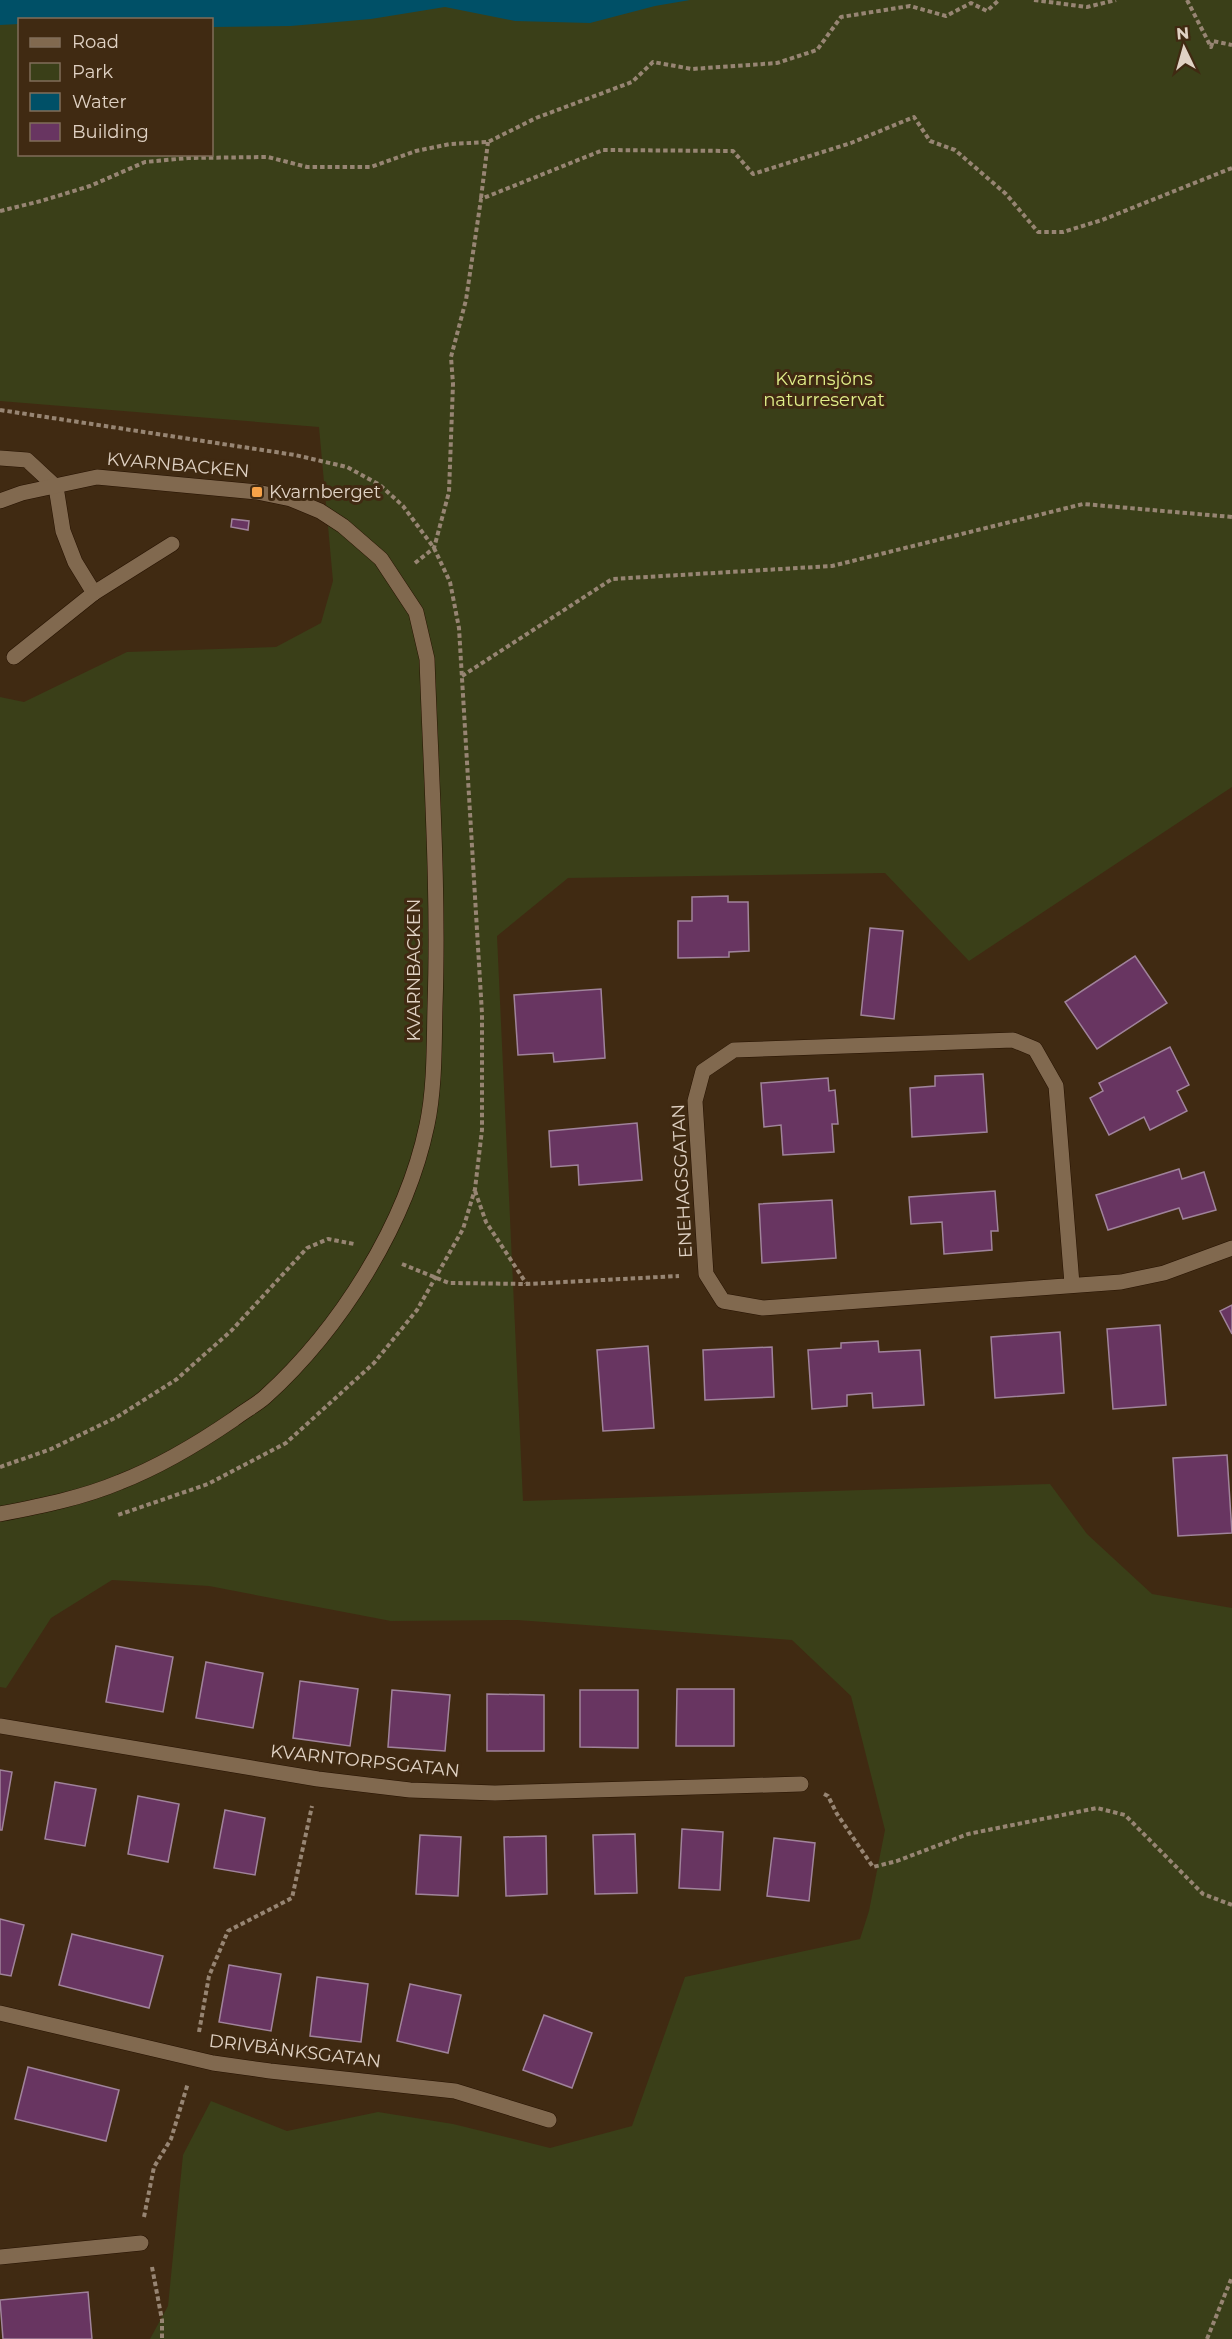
<svg xmlns="http://www.w3.org/2000/svg" width="1232" height="2339" font-family="Montserrat,sans-serif">
	<style>
		.green { fill: #3a3f18; fill-rule: evenodd }
		.water { fill: #005067 }
		.building { fill: #683561; stroke: #a0839b; stroke-width: 1.5 }
		.lines { fill: none; stroke-linecap: round; stroke-linejoin: round }
		.minor-casing { stroke: #261200; stroke-width: 16 }
		.path { stroke: #978573; stroke-width: 4; stroke-dasharray: 4.5 3; stroke-linecap: butt }
		.minor { stroke: #81694f; stroke-width: 15 }
		.poi-dot { fill: #f7a248; stroke: #402a12; stroke-width: 2 }
		.labels { text-anchor: middle; stroke-width: 6; stroke-linejoin: round; paint-order: stroke }
		.park-label { font-size: 18px; fill: #e0ee89; stroke: #402a12 }
		.street-label { font-size: 18px; fill: #e0d2c4; stroke: #402a12 }
		.poi-label { font-size: 18px; fill: #e0d2c4; stroke: #402a12; text-anchor: start }
	</style>
	<rect width="100%" height="100%" fill="#402a12"/>
	<path class="green" d="M0,0H1232V787L969,961L885,873L568,878L497,936L523,1501L1050,1484L1087,1534L1152,1594L1232,1608V2339H150L168,2306L183,2155L211,2101L287,2131L378,2112L453,2124L550,2148L632,2126L685,1977L860,1939L869,1911L885,1830L851,1696L792,1640L517,1620L391,1621L209,1586L112,1580L51,1618L6,1688L0,1687V697L24,702L127,652L276,647L321,623L333,581L319,427L0,401ZM20,20H212V154H20Z"/>
	<polygon class="water" points="0,0 690,0 655,6 590,23 515,21 445,7 371,19 291,26 212,27 212,20 20,20 19,24 0,25"/>
	<g class="building">
		<polygon points="232,519 249,521 248,530 231,527"/>
		<polygon points="728,896 728,902 748,902 749,951 729,952 729,957 678,958 678,921 692,921 692,897"/>
		<polygon points="870,928 903,931 894,1019 861,1015"/>
		<polygon points="1135,956 1167,1003 1097,1049 1065,1002"/>
		<polygon points="601,989 605,1058 554,1062 553,1053 518,1055 514,995"/>
		<polygon points="1170,1047 1189,1085 1177,1091 1187,1111 1150,1130 1144,1117 1109,1135 1090,1098 1103,1091 1099,1083"/>
		<polygon points="983,1074 987,1132 912,1137 910,1088 935,1086 935,1076"/>
		<polygon points="828,1078 829,1091 835,1090 838,1124 832,1124 834,1152 783,1155 781,1125 764,1127 761,1083"/>
		<polygon points="637,1123 642,1180 579,1185 578,1165 551,1167 549,1131"/>
		<polygon points="1179,1169 1182,1179 1204,1172 1216,1210 1183,1219 1179,1208 1108,1230 1096,1195"/>
		<polygon points="995,1191 998,1231 991,1231 992,1250 944,1254 942,1222 911,1224 909,1197"/>
		<polygon points="832,1200 836,1258 762,1263 759,1204"/>
		<polygon points="1232,1305 1232,1334 1220,1311"/>
		<polygon points="1160,1325 1166,1405 1113,1409 1107,1329"/>
		<polygon points="1060,1332 1064,1393 995,1398 991,1337"/>
		<polygon points="878,1341 879,1352 920,1350 924,1405 873,1408 872,1393 847,1395 847,1406 812,1409 808,1350 841,1348 841,1343"/>
		<polygon points="648,1346 654,1428 603,1431 597,1350"/>
		<polygon points="772,1347 774,1397 705,1400 703,1350"/>
		<polygon points="1227,1455 1232,1533 1178,1536 1173,1458"/>
		<polygon points="116,1646 173,1657 163,1712 106,1702"/>
		<polygon points="206,1662 263,1673 253,1728 196,1718"/>
		<polygon points="300,1681 358,1689 350,1746 293,1738"/>
		<polygon points="677,1689 734,1689 734,1746 676,1746"/>
		<polygon points="392,1690 450,1695 445,1751 388,1747"/>
		<polygon points="580,1690 638,1690 638,1748 580,1747"/>
		<polygon points="487,1694 544,1695 544,1751 487,1751"/>
		<polygon points="0,1770 12,1772 2,1830 0,1830"/>
		<polygon points="55,1782 96,1789 85,1846 45,1839"/>
		<polygon points="138,1796 179,1804 168,1862 128,1854"/>
		<polygon points="225,1810 265,1818 255,1875 214,1868"/>
		<polygon points="682,1829 723,1832 720,1890 679,1888"/>
		<polygon points="635,1834 637,1893 595,1894 593,1835"/>
		<polygon points="420,1835 461,1837 458,1896 416,1894"/>
		<polygon points="546,1836 547,1894 506,1896 504,1837"/>
		<polygon points="774,1838 815,1843 809,1901 767,1896"/>
		<polygon points="0,1919 24,1925 11,1976 0,1974"/>
		<polygon points="72,1934 163,1956 149,2008 59,1985"/>
		<polygon points="229,1965 281,1974 271,2031 219,2022"/>
		<polygon points="317,1977 368,1984 361,2042 310,2036"/>
		<polygon points="410,1984 461,1995 448,2053 397,2041"/>
		<polygon points="544,2015 592,2033 572,2088 523,2070"/>
		<polygon points="28,2067 119,2090 106,2141 15,2119"/>
		<polygon points="88,2292 92,2339 3,2339 0,2300"/>
	</g>
	<g class="lines">
		<g class="minor-casing">
			<g id="minor">
				<polyline points="0,458 27,460 56,487 63,531 75,562 94,593 172,544"/>
				<path d="M0,501L22,493L97,477L257,492L291,499L320,511L343,526L381,559L416,612L427,659C431,774 439,891 435,1006C434,1045 435,1087 427,1125C406,1225 340,1329 265,1397C256,1405 244,1411 234,1419C199,1443 161,1466 120,1482C82,1498 41,1506 0,1514"/>
				<polyline points="14,657 94,593"/>
				<polyline points="1072,1284 1056,1086 1035,1049 1013,1040 734,1050 703,1071 695,1101 706,1274 723,1301 763,1308 1121,1282 1164,1273 1232,1248"/>
				<polyline points="0,1726 318,1779 410,1790 495,1793 801,1784"/>
				<polyline points="0,2013 213,2063 270,2071 455,2091 549,2120"/>
				<polyline points="0,2257 141,2243"/>
			</g>
		</g>
		<g class="path">
			<polyline points="1034,0 1087,7 1116,0"/>
			<polyline points="1187,0 1211,47 1213,41 1232,45"/>
			<polyline points="481,198 488,142"/>
			<polyline points="0,211 41,201 90,186 145,162 188,158 268,157 307,167 371,167 416,151 450,144 488,142 536,118 632,82 653,62 692,69 777,63 817,50 841,17 910,6 946,16 971,3 987,11 999,0"/>
			<polyline points="0,410 295,455 347,467 380,485 403,506 434,548 450,582 459,628 482,1014 482,1130 475,1189 463,1229 417,1310 374,1363 286,1443 208,1484 118,1515"/>
			<polyline points="415,563 434,548 449,492 453,384 451,357 466,300 481,199 603,150 733,151 753,174 851,143 914,117 930,141 955,150 1006,194 1038,232 1063,232 1102,220 1232,168"/>
			<polyline points="462,676 612,579 832,566 1083,504 1232,517"/>
			<polyline points="475,1191 486,1222 526,1283"/>
			<polyline points="402,1264 449,1283 527,1284 679,1276"/>
			<polyline points="0,1467 51,1449 117,1417 177,1379 232,1330 307,1248 328,1239 354,1244"/>
			<polyline points="824,1794 828,1796 837,1814 873,1867 897,1861 968,1834 1097,1808 1125,1815 1203,1894 1232,1905"/>
			<polyline points="199,2032 209,1976 228,1931 292,1898 312,1806"/>
			<polyline points="144,2217 154,2167 171,2139 188,2083"/>
			<polyline points="152,2267 162,2320 162,2339"/>
			<polyline points="1207,2339 1232,2277"/>
		</g>
		<use href="#minor" class="minor"/>
	</g>
	<rect class="poi-dot" x="251" y="486" width="12" height="12" rx="3"/>
	<g class="labels">
		<g class="park-label">
			<text x="824" y="385">Kvarnsjöns<tspan x="824" dy="21">naturreservat</tspan></text>
		</g>
		<g class="street-label">
			<text transform="translate(178 465) rotate(5)" y="6">KVARNBACKEN</text>
			<text transform="translate(414 970) rotate(-90)" y="6">KVARNBACKEN</text>
			<text transform="translate(682 1181) rotate(-93)" y="6">ENEHAGSGATAN</text>
			<text transform="translate(365 1761) rotate(6)" y="6">KVARNTORPSGATAN</text>
			<text transform="translate(295 2051) rotate(7)" y="6">DRIVBÄNKSGATAN</text>
		</g>
		<g class="poi-label">
			<text x="269" y="498">Kvarnberget</text>
		</g>
	</g>
	<rect x="18" y="18" width="195" height="138" fill="#402a12" stroke="#806d59" stroke-width="1.5"/>
	<rect x="30" y="38" width="30" height="9" fill="#81694f" stroke="#806d59" stroke-width="1.5"/>
	<text x="72" y="48" font-size="18" fill="#e0d2c4">Road</text>
	<rect x="30" y="63" width="30" height="18" fill="#3a3f18" stroke="#806d59" stroke-width="1.5"/>
	<text x="72" y="78" font-size="18" fill="#e0d2c4">Park</text>
	<rect x="30" y="93" width="30" height="18" fill="#005067" stroke="#806d59" stroke-width="1.5"/>
	<text x="72" y="108" font-size="18" fill="#e0d2c4">Water</text>
	<rect x="30" y="123" width="30" height="18" fill="#683561" stroke="#806d59" stroke-width="1.5"/>
	<text x="72" y="138" font-size="18" fill="#e0d2c4">Building</text>
	<g transform="translate(1184 48) rotate(355)" stroke="#402a12" stroke-width="4.5" paint-order="stroke">
	<path d="M0-4.5L10 22L0 15L-10 22Z" fill="#e0d2c4"/>
	<text y="-9" font-size="16" font-weight="bold" text-anchor="middle" fill="#e0d2c4">N</text>
	</g>
</svg>
